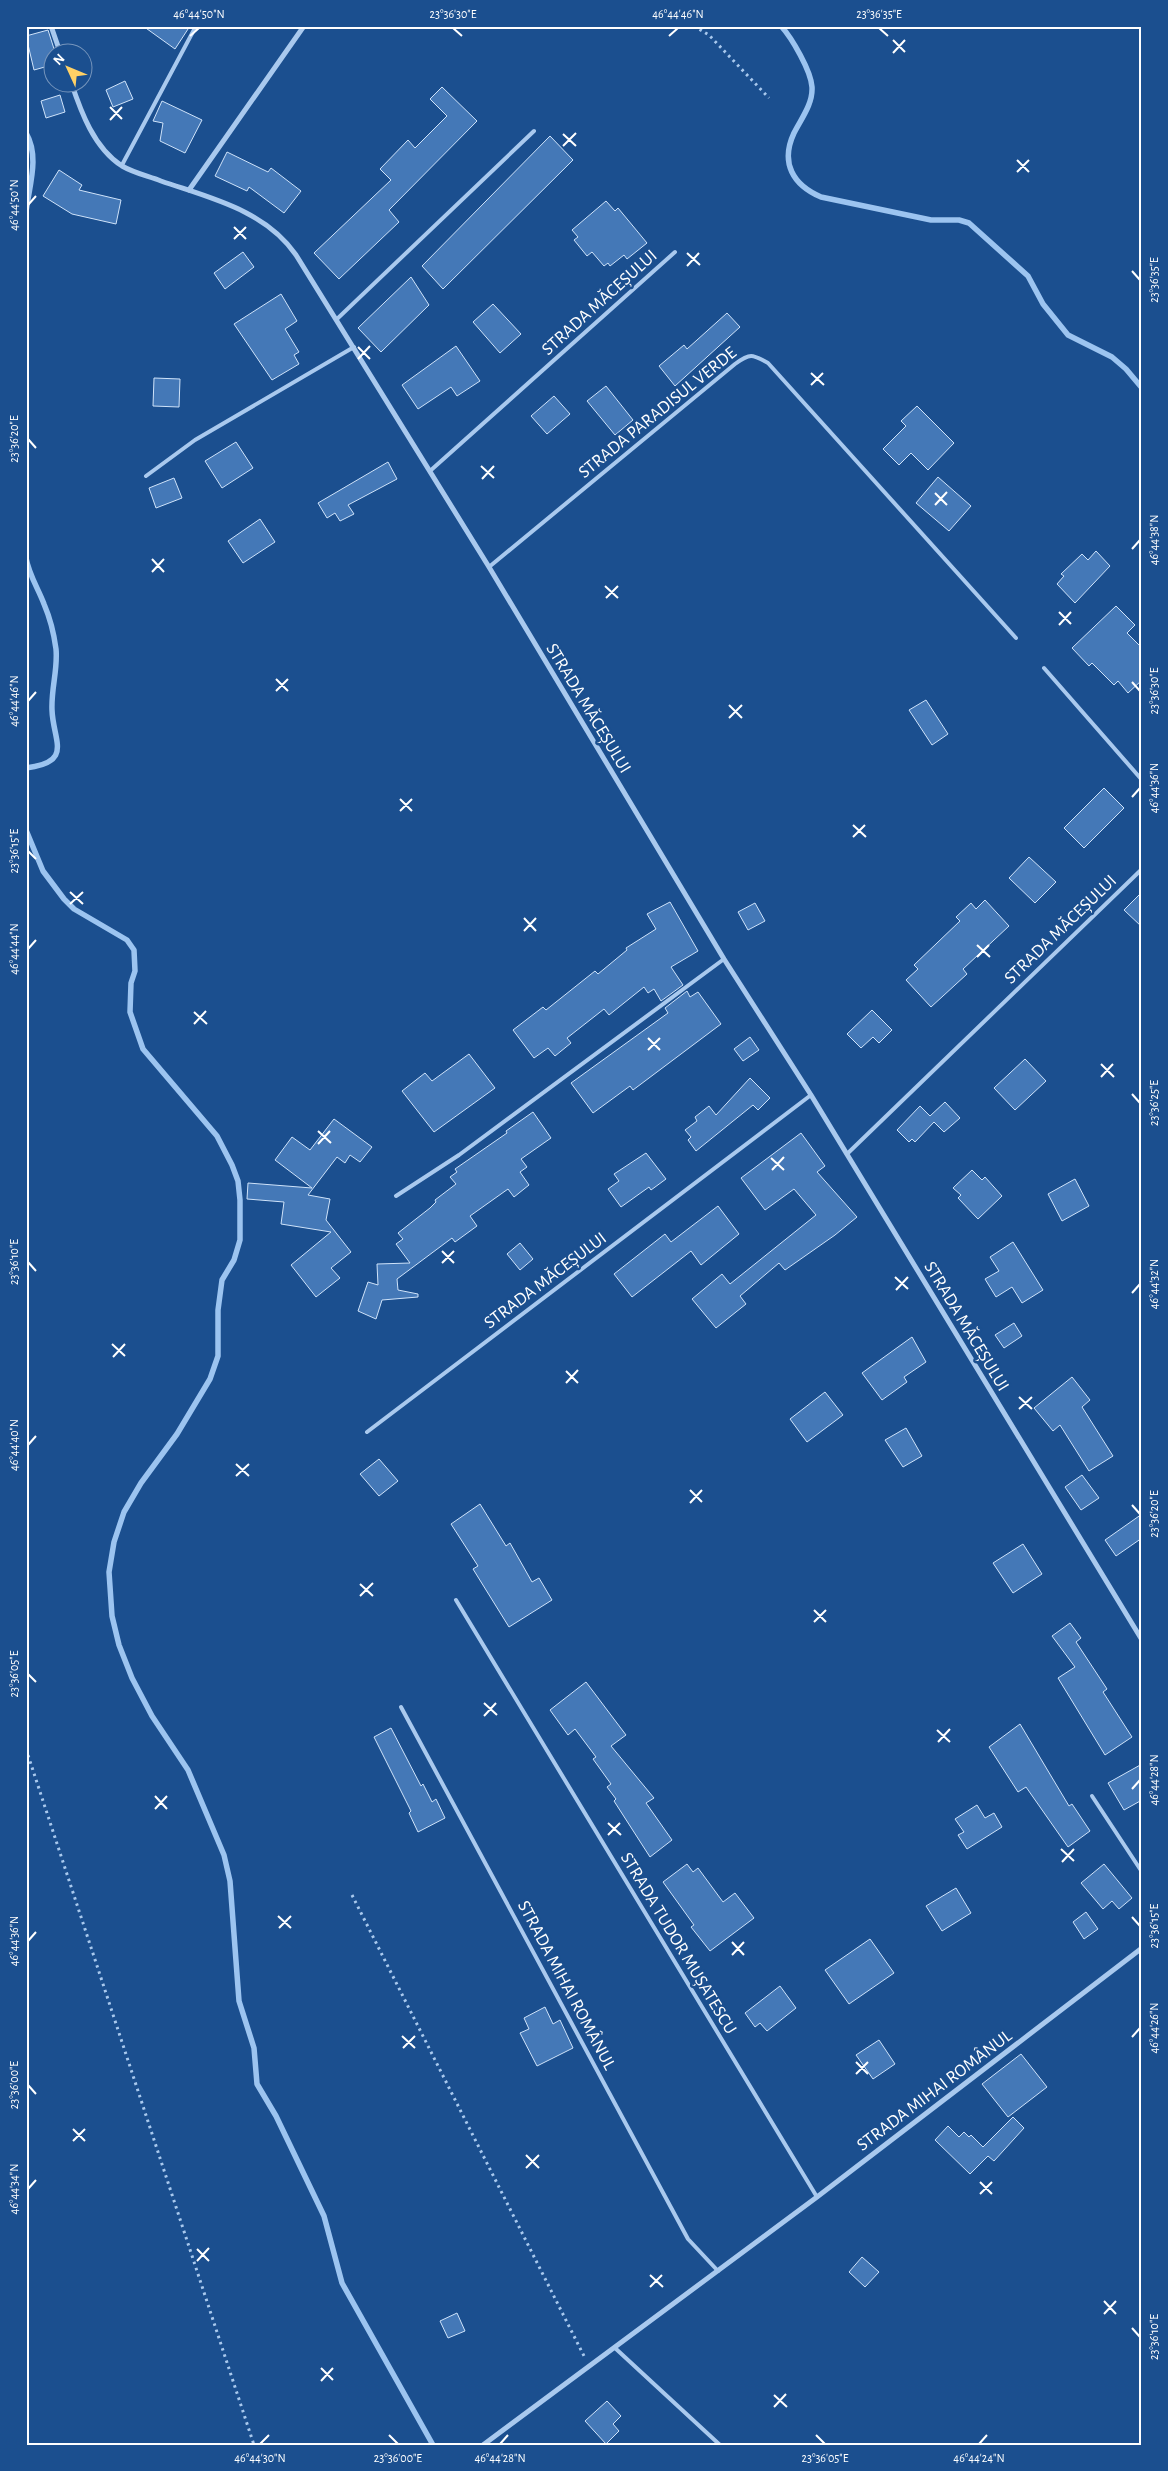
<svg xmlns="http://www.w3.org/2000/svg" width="1168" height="2471" font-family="'Alegreya Sans',sans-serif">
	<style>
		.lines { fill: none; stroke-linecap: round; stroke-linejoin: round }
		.stream { stroke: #9cc4f0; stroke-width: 5.5 }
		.building { fill: #4478b7; stroke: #cfe3fa }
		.path { stroke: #a9c9ee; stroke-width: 3; stroke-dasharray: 2.5 4; stroke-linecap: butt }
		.service { stroke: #a9c9ee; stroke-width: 4 }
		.minor { stroke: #a9c9ee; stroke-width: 5 }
		.ticks { fill: none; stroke: #fff; stroke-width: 2 }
		.labels { text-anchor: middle; stroke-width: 5; stroke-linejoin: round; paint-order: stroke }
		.street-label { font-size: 18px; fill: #fff; stroke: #1b4f8f }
		.neatline { fill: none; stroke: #fff; stroke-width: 2 }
		.ticks-label { font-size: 12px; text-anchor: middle; fill: #fff }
	</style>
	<rect width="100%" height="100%" fill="#1b4f8f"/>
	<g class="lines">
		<g class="stream">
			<path d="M781,26C792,38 811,71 812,87C813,104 801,119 794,133C780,163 793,185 821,197L931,220H959L969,223L1028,276L1043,304L1068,335L1112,357L1126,369L1142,388"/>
			<path d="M26,133C40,157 29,186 26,212"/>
			<path d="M26,558C29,575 38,588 44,604C50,618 54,634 56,649C58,669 51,689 52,710C53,741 74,762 26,768"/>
			<polyline points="26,830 43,871 64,899 74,909 127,940 134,950 135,971 131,983 130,1012 143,1049 217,1136 232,1165 238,1181 240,1200 240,1240 234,1260 222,1280 218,1310 218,1356 210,1379 177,1434 141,1483 124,1512 114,1542 109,1572 112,1616 119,1645 132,1678 152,1716 188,1770 224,1855 230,1881 239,2001 254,2048 257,2084 276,2116 324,2216 342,2283 433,2445"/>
		</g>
	</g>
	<g class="building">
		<polygon points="143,26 190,26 175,49"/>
		<polygon points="48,30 55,52 52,52 52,65 34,70 26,36"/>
		<polygon points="125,81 133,99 113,107 106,90"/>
		<polygon points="442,87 477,121 389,210 399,222 339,279 314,253 391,180 380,169 408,140 415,148 447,116 430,99"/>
		<polygon points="60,95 65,112 46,118 41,101"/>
		<polygon points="162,101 202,120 185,153 160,141 163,123 153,121"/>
		<polygon points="550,136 573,160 443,289 422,266"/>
		<polygon points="227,152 268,172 271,168 301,191 284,213 249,187 247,191 215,176"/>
		<polygon points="59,170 82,185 79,190 121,200 116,224 72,214 43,196"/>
		<polygon points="606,201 615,211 618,208 647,243 627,259 624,255 610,266 608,263 604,266 592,252 587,256 574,240 578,237 572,230"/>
		<polygon points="243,252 254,267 225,289 214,273"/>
		<polygon points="411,277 429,305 381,352 358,328"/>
		<polygon points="281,294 297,321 285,329 299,352 294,355 299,364 272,380 234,324"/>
		<polygon points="493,304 521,334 500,353 473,322"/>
		<polygon points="727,313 740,327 675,386 659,366 684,345 687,349"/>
		<polygon points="456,346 480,381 457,396 451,387 418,409 402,385"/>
		<polygon points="154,378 180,379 179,407 153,406"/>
		<polygon points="606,386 633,420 615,435 587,401"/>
		<polygon points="554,396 570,414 547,434 531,416"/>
		<polygon points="917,406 954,443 928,470 911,453 899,465 883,449 906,426 901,421"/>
		<polygon points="236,442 253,468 222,488 205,461"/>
		<polygon points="388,462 397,479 348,505 354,514 340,521 335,513 327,518 318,503"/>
		<polygon points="938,477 971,506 949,531 916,503"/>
		<polygon points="174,478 182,498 156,508 149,488"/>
		<polygon points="260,519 275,542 243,563 228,541"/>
		<polygon points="1096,551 1110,566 1075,603 1057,584 1064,576 1061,574 1082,554 1088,560"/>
		<polygon points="1116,606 1135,625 1127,633 1142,648 1142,680 1128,693 1118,681 1114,685 1092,663 1089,666 1072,648"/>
		<polygon points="926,700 948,734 932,745 909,710"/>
		<polygon points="1104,788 1124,808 1084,848 1064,828"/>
		<polygon points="1029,857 1056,882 1035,903 1009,878"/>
		<polygon points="1142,892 1142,927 1124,910"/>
		<polygon points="985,900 1009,926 963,969 967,974 931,1007 906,980 918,969 914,965 960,921 956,917 971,903 976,909"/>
		<polygon points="670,902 698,951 671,967 683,985 661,1001 654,989 648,993 644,987 609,1015 604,1009 567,1038 571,1043 555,1056 548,1048 534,1058 513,1030 543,1007 546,1010 595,971 598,974 627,950 626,948 656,929 647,914"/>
		<polygon points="755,903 765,921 748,930 738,912"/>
		<polygon points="687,991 690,997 698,992 721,1024 633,1090 630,1086 593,1113 571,1083 668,1013 665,1008"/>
		<polygon points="872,1010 892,1030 879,1043 873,1037 861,1048 847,1034"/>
		<polygon points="750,1037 759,1050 743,1061 734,1049"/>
		<polygon points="469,1054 495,1088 434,1132 402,1091 425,1073 432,1081"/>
		<polygon points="1025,1059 1046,1081 1015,1110 994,1088"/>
		<polygon points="750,1078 770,1098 758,1110 753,1105 696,1151 688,1140 691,1137 685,1130 697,1121 695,1117 709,1106 716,1115"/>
		<polygon points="945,1102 960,1118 944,1132 934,1122 915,1142 912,1139 909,1142 897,1130 920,1106 930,1116"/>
		<polygon points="533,1112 551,1138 521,1159 527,1167 520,1172 529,1185 514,1197 508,1189 470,1216 477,1226 455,1242 452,1238 397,1279 398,1290 418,1294 418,1297 382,1300 376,1319 358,1311 368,1282 378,1285 377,1264 410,1263 396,1244 403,1239 398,1233 430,1208 436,1202 435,1200 456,1184 450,1177 457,1172 455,1169 507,1133 506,1131"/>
		<polygon points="334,1119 372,1147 360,1162 350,1155 345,1163 337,1157 308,1195 330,1199 326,1220 351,1252 331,1268 340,1278 316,1297 291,1265 331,1232 281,1224 284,1202 247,1199 248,1183 312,1188 275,1160 292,1137 310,1150"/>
		<polygon points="801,1133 825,1166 817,1172 857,1217 835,1235 785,1270 779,1263 740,1296 746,1304 716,1328 692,1299 722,1274 730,1284 816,1215 794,1189 765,1210 741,1178"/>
		<polygon points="646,1153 666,1179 651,1190 649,1187 621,1207 608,1189 619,1181 614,1174"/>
		<polygon points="972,1170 982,1180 985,1177 1002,1196 978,1219 958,1198 961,1195 953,1188"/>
		<polygon points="1075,1179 1089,1206 1062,1221 1048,1194"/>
		<polygon points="718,1206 739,1234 701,1265 691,1251 632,1297 614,1274 665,1234 671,1242"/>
		<polygon points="1013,1242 1043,1290 1022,1303 1012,1287 996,1297 985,1279 999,1271 990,1257"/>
		<polygon points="520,1243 533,1259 520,1270 507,1254"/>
		<polygon points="1014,1323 1022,1336 1004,1348 995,1335"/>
		<polygon points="912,1337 926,1362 904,1377 907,1382 882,1400 862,1373"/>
		<polygon points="1072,1377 1090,1400 1082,1407 1113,1456 1089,1471 1060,1425 1053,1431 1034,1408"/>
		<polygon points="825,1392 843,1415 807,1442 790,1419"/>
		<polygon points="906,1428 922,1456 903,1467 885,1440"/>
		<polygon points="379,1459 398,1481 379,1496 360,1474"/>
		<polygon points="1082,1475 1099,1498 1081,1510 1065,1487"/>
		<polygon points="480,1504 506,1546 510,1543 532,1582 539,1578 552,1600 509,1627 473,1569 478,1566 451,1524"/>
		<polygon points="1142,1514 1142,1538 1116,1556 1105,1540"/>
		<polygon points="1023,1544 1042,1574 1013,1593 993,1563"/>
		<polygon points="1070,1623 1081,1638 1076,1642 1107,1689 1103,1692 1132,1737 1105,1755 1058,1678 1075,1667 1052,1636"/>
		<polygon points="586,1682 626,1735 611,1746 654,1798 646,1803 672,1840 650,1857 614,1801 616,1799 607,1787 611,1784 593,1759 596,1757 575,1729 568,1735 550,1710"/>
		<polygon points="1020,1724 1069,1806 1072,1804 1090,1831 1068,1847 1026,1787 1018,1792 989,1747"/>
		<polygon points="391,1728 421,1786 423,1784 432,1802 436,1799 445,1818 418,1832 409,1813 411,1811 374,1737"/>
		<polygon points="1142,1764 1142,1800 1124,1810 1108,1783"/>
		<polygon points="977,1805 985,1818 994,1813 1002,1827 967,1849 958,1835 964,1832 955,1819"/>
		<polygon points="687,1864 693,1872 698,1868 723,1902 735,1893 754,1918 710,1951 691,1927 694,1925 663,1882"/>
		<polygon points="1104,1864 1132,1898 1119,1909 1112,1901 1103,1909 1081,1883"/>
		<polygon points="956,1888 971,1913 942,1931 926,1906"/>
		<polygon points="1086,1912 1098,1929 1084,1939 1073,1922"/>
		<polygon points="870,1939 894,1973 849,2004 825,1970"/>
		<polygon points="780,1986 796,2008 767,2031 760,2023 755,2027 745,2013"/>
		<polygon points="545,2007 553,2024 560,2020 573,2048 537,2066 520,2033 529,2029 524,2018"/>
		<polygon points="879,2040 895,2064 873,2079 856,2055"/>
		<polygon points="1021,2054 1047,2087 1008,2117 982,2084"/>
		<polygon points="1013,2117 1024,2128 994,2161 988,2156 970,2174 935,2140 948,2126 959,2137 964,2132 969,2137 971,2135 983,2147"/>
		<polygon points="862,2257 879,2272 865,2287 849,2272"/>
		<polygon points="457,2313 465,2331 448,2338 440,2321"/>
		<polygon points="607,2401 621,2416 613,2424 619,2431 606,2444 585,2421"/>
	</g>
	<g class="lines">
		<g class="path">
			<polyline points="694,26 709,35 769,98"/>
			<polyline points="26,1749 254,2445"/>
			<polyline points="352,1895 584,2356"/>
		</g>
		<g class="service">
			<polyline points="122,165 196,26"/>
			<polyline points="337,319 534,131"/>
			<polyline points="430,471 675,252"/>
			<polyline points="146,476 195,440 354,347"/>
			<path d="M489,567L735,364C750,353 752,354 768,363L1016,638"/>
			<polyline points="1044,668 1142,780"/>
			<polyline points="847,1154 1142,869"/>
			<polyline points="396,1196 459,1155 724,959"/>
			<polyline points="367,1432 811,1095"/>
			<polyline points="456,1600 817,2197"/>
			<polyline points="401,1707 688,2239 718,2271"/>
			<polyline points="1092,1796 1142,1872"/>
			<polyline points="615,2348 720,2445"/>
		</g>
		<g class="minor">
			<polyline points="51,26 60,52"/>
			<path d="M71,82C81,112 94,148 122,166C134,173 148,176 161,181C210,198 265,210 296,255L489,567L724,959L811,1095L1142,1640"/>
			<polyline points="189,190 304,26"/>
			<polyline points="483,2445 817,2197 1142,1948"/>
		</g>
	</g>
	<path class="ticks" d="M453,28L462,36M879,28L888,36M190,36L199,28M669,36L678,28M893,40L905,52M893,53L905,40M110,107L122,119M110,120L122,107M563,134L576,146M563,146L576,133M1017,160L1029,172M1017,172L1029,160M28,205L36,196M234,227L246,239M234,239L246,227M687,253L700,265M687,266L699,253M1132,271L1140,280M358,347L370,359M358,359L370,346M811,373L824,385M811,385L823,373M28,439L36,448M481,466L494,478M482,479L494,466M935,493L947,505M935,505L947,492M1132,549L1140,540M152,559L164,572M152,572L164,559M605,586L618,598M606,598L618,586M1059,612L1071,624M1059,625L1071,612M276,679L288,691M1132,682L1140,691M276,691L288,679M28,701L36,692M729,705L742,718M729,718L742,705M1132,797L1140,788M400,799L412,811M400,811L412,799M853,825L866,837M853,837L865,825M28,851L36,859M70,892L83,904M70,904L83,892M524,918L536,931M524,931L536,918M977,945L990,957M28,949L36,940M977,957L989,945M194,1012L207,1024M194,1024L206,1011M648,1038L660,1050M648,1050L660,1038M1101,1064L1114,1077M1101,1077L1113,1064M1132,1094L1140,1103M318,1131L331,1143M318,1144L330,1131M771,1158L784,1170M772,1170L784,1157M442,1251L454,1263M28,1262L36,1271M442,1263L454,1251M895,1277L908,1289M896,1290L908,1277M1132,1293L1140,1284M112,1344L125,1356M113,1357L125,1344M566,1371L578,1383M566,1383L578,1370M1019,1397L1032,1409M1019,1409L1032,1397M28,1445L36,1436M236,1464L249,1476M236,1476L249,1464M690,1490L702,1502M690,1503L702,1490M1132,1505L1140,1514M360,1584L373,1596M360,1596L373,1583M814,1610L826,1622M814,1622L826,1610M28,1674L36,1682M484,1703L497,1715M484,1716L496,1703M937,1730L950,1742M938,1742L950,1729M1132,1789L1140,1780M155,1796L167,1809M155,1809L167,1796M608,1823L621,1835M608,1835L620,1823M1061,1849L1074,1861M1062,1862L1074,1849M278,1916L291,1928M1132,1917L1140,1926M279,1928L291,1916M28,1941L36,1932M732,1942L744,1955M732,1955L744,1942M402,2036L415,2048M1132,2037L1140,2028M403,2048L415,2036M856,2062L868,2074M856,2074L868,2062M28,2085L36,2094M73,2129L85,2141M73,2141L85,2129M526,2155L539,2168M526,2168L539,2155M980,2182L992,2194M28,2189L36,2180M980,2194L992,2182M197,2249L209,2261M197,2261L209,2248M650,2275L663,2287M650,2287L662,2275M1104,2301L1116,2314M1104,2314L1116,2301M1132,2328L1140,2337M321,2368L333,2380M321,2381L333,2368M774,2395L787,2407M774,2407L786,2394M389,2435L398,2444M816,2435L825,2444M260,2444L269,2435M500,2444L508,2435M979,2444L987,2435"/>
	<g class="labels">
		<g class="street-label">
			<text transform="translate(599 302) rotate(-42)" y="6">STRADA MĂCEȘULUI</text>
			<text transform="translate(657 412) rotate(-39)" y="6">STRADA PARADISUL VERDE</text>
			<text transform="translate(589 708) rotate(59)" y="6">STRADA MĂCEȘULUI</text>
			<text transform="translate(1060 929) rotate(-44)" y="6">STRADA MĂCEȘULUI</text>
			<text transform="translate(545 1280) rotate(-37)" y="6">STRADA MĂCEȘULUI</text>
			<text transform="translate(967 1326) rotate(59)" y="6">STRADA MĂCEȘULUI</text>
			<text transform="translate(679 1943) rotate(59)" y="6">STRADA TUDOR MUȘATESCU</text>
			<text transform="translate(567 1985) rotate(62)" y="6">STRADA MIHAI ROMÂNUL</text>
			<text transform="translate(934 2090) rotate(-37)" y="6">STRADA MIHAI ROMÂNUL</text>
		</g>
	</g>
	<rect width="1168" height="2471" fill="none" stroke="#1b4f8f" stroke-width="55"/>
	<g transform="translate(68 68) rotate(314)"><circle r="24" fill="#1b4f8f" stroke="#7695bc"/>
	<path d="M0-4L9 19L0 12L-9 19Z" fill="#ffd166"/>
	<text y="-8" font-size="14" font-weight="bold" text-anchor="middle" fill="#ffffff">N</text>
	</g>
	<rect x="28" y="28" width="1112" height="2416" class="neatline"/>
	<g class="ticks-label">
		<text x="199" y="18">46°44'50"N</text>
		<text x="453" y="18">23°36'30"E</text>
		<text x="678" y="18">46°44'46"N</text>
		<text x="879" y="18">23°36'35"E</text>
		<text transform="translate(14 205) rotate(-90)" y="4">46°44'50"N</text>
		<text transform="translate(1154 280) rotate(-90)" y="4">23°36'35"E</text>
		<text transform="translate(14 439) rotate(-90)" y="4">23°36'20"E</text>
		<text transform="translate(1154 540) rotate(-90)" y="4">46°44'38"N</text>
		<text transform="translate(1154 691) rotate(-90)" y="4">23°36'30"E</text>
		<text transform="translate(14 701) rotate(-90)" y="4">46°44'46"N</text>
		<text transform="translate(1154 788) rotate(-90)" y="4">46°44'36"N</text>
		<text transform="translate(14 851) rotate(-90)" y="4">23°36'15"E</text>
		<text transform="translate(14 949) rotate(-90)" y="4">46°44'44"N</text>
		<text transform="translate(1154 1103) rotate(-90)" y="4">23°36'25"E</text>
		<text transform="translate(14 1262) rotate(-90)" y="4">23°36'10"E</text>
		<text transform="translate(1154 1284) rotate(-90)" y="4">46°44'32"N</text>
		<text transform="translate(14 1445) rotate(-90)" y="4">46°44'40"N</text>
		<text transform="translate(1154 1514) rotate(-90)" y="4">23°36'20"E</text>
		<text transform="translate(14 1674) rotate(-90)" y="4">23°36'05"E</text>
		<text transform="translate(1154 1780) rotate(-90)" y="4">46°44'28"N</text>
		<text transform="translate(1154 1926) rotate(-90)" y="4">23°36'15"E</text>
		<text transform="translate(14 1941) rotate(-90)" y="4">46°44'36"N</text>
		<text transform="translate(1154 2028) rotate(-90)" y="4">46°44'26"N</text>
		<text transform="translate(14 2085) rotate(-90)" y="4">23°36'00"E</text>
		<text transform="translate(14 2189) rotate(-90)" y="4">46°44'34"N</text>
		<text transform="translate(1154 2337) rotate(-90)" y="4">23°36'10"E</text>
		<text x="260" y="2462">46°44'30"N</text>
		<text x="398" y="2462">23°36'00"E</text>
		<text x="500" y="2462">46°44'28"N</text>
		<text x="825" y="2462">23°36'05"E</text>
		<text x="979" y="2462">46°44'24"N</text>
	</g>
</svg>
